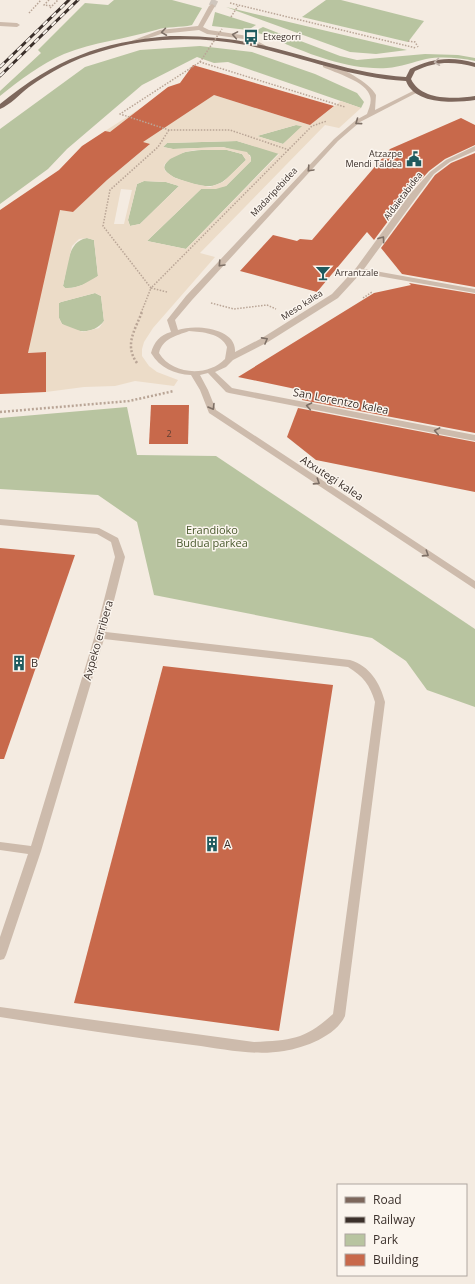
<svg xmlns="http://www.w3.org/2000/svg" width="475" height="1284" font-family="'Open Sans',sans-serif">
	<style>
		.green { fill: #b8c4a0 }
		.plaza { fill: #ecdcc8; fill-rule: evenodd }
		.building { fill: #c8694b }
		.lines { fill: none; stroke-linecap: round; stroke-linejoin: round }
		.minor-tunnel { stroke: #cfc6bd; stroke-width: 7; stroke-dasharray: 7 3.5; stroke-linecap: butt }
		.path-far1 { stroke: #b9a596; stroke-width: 1.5; stroke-dasharray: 1.5 1.5; stroke-linecap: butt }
		.path { stroke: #b9a596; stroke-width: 2.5; stroke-dasharray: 2 2; stroke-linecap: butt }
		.minor { fill: #cdbbac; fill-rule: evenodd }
		.major { fill: #7d675c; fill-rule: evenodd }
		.rail-casing { stroke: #3b302b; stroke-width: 3 }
		.rail { stroke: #fbf5ee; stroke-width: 2; stroke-dasharray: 6; stroke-linecap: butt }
		.path-bridge { stroke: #b9a596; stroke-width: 1.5; stroke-dasharray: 1.5 1.5; stroke-linecap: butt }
		.oneway { stroke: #7d6f65 }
		.oneway2 { stroke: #c2b5ac }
		.labels { text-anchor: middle; stroke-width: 3; stroke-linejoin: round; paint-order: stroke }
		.far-poi-label { font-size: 9px; fill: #3b302b; stroke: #fbf5ee; text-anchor: start }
		.far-street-label { font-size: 9px; fill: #3b302b; stroke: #fbf5ee }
		.number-label { font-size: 9px; fill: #5e3e33 }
		.street-label { font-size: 11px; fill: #3b302b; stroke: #fbf5ee }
		.park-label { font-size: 11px; fill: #4a5a2e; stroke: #fbf5ee }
		.poi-label { font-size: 11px; fill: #3b302b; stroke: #fbf5ee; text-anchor: start }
	</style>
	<rect width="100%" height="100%" fill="#f4ebe1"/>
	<g class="green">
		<path d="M114,0H172L202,8L192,25C180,28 167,26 156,30C126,39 93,42 64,54C41,64 20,80 0,96V91L41,53L38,50L85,3L108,5Z"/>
		<polygon points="326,0 341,0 424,21 408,42 302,17"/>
		<polygon points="226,7 407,50 376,54 350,52"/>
		<polygon points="215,12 256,25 248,30 212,26"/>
		<polygon points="263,27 291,38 283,39 253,32"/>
		<path d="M298,40L340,56L357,60L425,54L458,55L475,58V61C460,58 442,56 426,59C413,62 401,67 387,68C350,70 314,56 281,42Z"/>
		<polygon points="200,46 252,52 315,74 357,93 364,102 361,108 228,62 214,63 197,57 142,85 67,149 48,169 0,204 0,129 85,67 140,50"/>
		<polygon points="296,125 303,126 283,144 257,136"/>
		<polygon points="237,141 279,153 186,249 147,241 201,189 226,186 251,161 251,158 250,155 223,147 173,149 163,147 167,143"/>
		<path d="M227,150L242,154L246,160C222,183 219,193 184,181C176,178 168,176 164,168C169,147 211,150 227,150Z"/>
		<polygon points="144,181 166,182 179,186 140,224 130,226 128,220 137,184"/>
		<path d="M87,238L94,240L98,276C89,283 76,289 65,288L63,286C67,269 67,241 87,238Z"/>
		<path d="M95,293L101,296L104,321C93,335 76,333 62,324L59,318V303L61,302Z"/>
		<polygon points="127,407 137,455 216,456 475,629 475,707 427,690 406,661 372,638 154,595 137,522 98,495 0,489 0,418"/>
	</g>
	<path class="plaza" d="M214,95L310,125L341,101L361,108L339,128L325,125L200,253L215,257L153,328L144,342L142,349V356L149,366L157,372L178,380L174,386L135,381L115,386L84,387L46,392L45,352L0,354V216L14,200L73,212L107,180L149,145L105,131L141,108ZM296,125L302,126L283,144L257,136ZM237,141L279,154L186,249L147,241L201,189H216L226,186L251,161V158L247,152L222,147L173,149L163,147L167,143ZM195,150H227L242,154L246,160L223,182L210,187L195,184L175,178L165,171L164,165L170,159L185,152ZM144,181L166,182L179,186L140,224L130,226L128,220L137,184ZM121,189L132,190L124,224H114ZM87,238L94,240L98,276L82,285L72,288H65L63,286L72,246L79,239ZM95,293L101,296L104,321L99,328L83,332L62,324L59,318V303L61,302Z"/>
	<g class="building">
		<polygon points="193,65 334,106 310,125 214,95 143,142 150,144 107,180 73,212 60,210 28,353 46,352 46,392 0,394 0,210 59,170 82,146 105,131 110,132 168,87 180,83"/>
		<polygon points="461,118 475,125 475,145 445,159 429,171 409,193 374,240 367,232 317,292 240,271 273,235 297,241 300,239 312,240 390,149"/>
		<polygon points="475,153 475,287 402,274 381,248 435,175 451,163"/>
		<polygon points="409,283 475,294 475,433 302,400 305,391 238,377 374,293 411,285"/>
		<polygon points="151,405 189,405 188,444 149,444"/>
		<polygon points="298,408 475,442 475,492 316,460 287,437"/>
		<polygon points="0,548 75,555 4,759 0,759"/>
		<polygon points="163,666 333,685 279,1031 74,1003"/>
	</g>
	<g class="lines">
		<polyline class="minor-tunnel" points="212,6 215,0"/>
		<g class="path-far1">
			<polyline points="49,0 44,5 52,6"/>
			<polyline points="230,3 416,48"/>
			<polyline points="50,8 58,0"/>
			<polyline points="29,13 41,0"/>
			<polyline points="231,17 238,6"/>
			<polyline points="408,41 415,42 418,47"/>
			<polyline points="289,150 230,130 169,130 120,114 200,62 345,107"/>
			<polyline points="167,292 151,288 312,126 327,121"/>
			<polyline points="363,298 372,292"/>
			<polyline points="211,303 234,309 267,305 276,309"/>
			<polyline points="141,313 151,288 103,226 110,190 158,147 169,130"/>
		</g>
		<g class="path">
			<path d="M137,363C124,345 135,330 142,312"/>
			<polyline points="0,412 129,401 174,391"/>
		</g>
		<g class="minor">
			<polygon points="212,4 215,6 203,27 209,30 248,36 270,48 270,50 266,50 244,39 207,34 199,30 161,34 131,44 126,43 160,30 198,26 209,6"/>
			<polygon points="0,22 17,23 20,25 17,27 0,26"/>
			<path d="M323,65C336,63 370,83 376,95L375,110L415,90L420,91L360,122L338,141L192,300L175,320L178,330C195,324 237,328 235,352L262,338L332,294L356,268L410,194L430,172L446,160L475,146V151L450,162L434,174L416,198L364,269L475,289V293L361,273L338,298L268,342L233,360L226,367L215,372L232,388L475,435V441L229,393L226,392L208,373L200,375L208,390L216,410L475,581V589L209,413L200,390L191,375C174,374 160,368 151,353C154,342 160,335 171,332L167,320L186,296L334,139L356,120L367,114C369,108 372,102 370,96C366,81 335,73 323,67ZM189,331C202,332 221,333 227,347L225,359C208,377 172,375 159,353C163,338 176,336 189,331Z"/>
			<path d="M0,519L99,528L118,538L125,557L106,632L350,660C370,666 380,683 385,702L345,1016C336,1036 304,1048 284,1051C254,1056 223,1049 193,1045C129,1037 64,1027 0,1017V1007L254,1042C292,1040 304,1040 333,1014L375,702C370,685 363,676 348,667L104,639L41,851L6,955L4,959L0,960V937L28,854L0,850V842L31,846L95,635L115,557L111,542L97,534L0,525Z"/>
		</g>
		<path class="major" d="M170,36C196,36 221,37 246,42C300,52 350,74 406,77L410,69C431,58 452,56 475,63V67C454,61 435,61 415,71L411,79C421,101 455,99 475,96V100C454,103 415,105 406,81C350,78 300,56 246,45C198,36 146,37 99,52C74,59 50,72 29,87C20,94 10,105 0,109V104C55,59 100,42 170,36Z"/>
		<g class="rail-casing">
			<g id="rail">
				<polyline points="0,67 69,0"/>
				<polyline points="0,76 78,0"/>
			</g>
		</g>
		<use href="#rail" class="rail"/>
		<polyline class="path-bridge" points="200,62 222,29"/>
	</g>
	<defs><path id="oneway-chevron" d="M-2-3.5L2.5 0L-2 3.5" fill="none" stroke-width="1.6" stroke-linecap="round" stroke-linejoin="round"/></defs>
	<g class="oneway">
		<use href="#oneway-chevron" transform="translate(164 32) rotate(172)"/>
		<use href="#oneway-chevron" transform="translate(235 35) rotate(-170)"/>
		<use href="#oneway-chevron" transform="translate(358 122) rotate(144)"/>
		<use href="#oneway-chevron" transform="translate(310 169) rotate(133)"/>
		<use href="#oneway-chevron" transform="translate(382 239) rotate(-54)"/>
		<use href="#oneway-chevron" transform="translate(221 264) rotate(133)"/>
		<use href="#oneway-chevron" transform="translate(265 340) rotate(-29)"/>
		<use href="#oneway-chevron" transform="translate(309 406) rotate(-169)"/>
		<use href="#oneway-chevron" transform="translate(212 407) rotate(59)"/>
		<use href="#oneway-chevron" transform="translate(437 431) rotate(-169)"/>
		<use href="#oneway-chevron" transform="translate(317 482) rotate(33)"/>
		<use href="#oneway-chevron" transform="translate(426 554) rotate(33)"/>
	</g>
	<use class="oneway2" href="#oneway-chevron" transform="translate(437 62) rotate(173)"/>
	<defs>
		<g id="bus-bare" transform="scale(1.2)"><path d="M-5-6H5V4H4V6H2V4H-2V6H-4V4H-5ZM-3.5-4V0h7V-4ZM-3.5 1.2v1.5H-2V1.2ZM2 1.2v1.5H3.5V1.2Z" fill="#1f5a5e" stroke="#fbf5ee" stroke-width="2.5" paint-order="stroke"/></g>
		<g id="civic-bare" transform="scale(1.2)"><path d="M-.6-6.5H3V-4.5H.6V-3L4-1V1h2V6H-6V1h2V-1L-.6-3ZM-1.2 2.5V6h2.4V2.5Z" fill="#1f5a5e" stroke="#fbf5ee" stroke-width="2.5" paint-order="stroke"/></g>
		<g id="bar-bare" transform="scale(1.2)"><path d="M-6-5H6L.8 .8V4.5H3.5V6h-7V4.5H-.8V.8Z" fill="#1f5a5e" stroke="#fbf5ee" stroke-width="2.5" paint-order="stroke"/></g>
		<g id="building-bare" transform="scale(1.2)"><path d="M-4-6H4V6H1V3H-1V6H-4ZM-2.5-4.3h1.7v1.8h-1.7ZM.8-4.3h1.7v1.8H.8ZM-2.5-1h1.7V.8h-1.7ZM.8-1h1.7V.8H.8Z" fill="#1f5a5e" stroke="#fbf5ee" stroke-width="2.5" paint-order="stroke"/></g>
	</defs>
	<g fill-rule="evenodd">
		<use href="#bus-bare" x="251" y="37"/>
		<use href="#civic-bare" x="414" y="159"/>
		<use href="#bar-bare" x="323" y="273"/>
		<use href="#building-bare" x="19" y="663"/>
		<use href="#building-bare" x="212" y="844"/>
	</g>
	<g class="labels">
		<g class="far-poi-label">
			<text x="263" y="40">Etxegorri</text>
			<text x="402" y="157" text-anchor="end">Atzazpe<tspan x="402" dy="10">Mendi Taldea</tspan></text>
			<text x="335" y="276">Arrantzale</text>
		</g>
		<g class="far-street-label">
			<text transform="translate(274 192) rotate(-47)" y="3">Madaripebidea</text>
			<text transform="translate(403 196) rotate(-53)" y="3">Aldaietabidea</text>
			<text transform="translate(302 305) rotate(-33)" y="3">Meso kalea</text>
		</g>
		<g class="number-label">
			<text x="169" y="437">2</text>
		</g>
		<g class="street-label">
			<text transform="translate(341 401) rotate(11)" y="4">San Lorentzo kalea</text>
			<text transform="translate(332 478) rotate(33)" y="4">Atxutegi kalea</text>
			<text transform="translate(98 640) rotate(-74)" y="4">Axpeko erribera</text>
		</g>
		<g class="park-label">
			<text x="212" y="534">Erandioko<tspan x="212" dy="13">Budua parkea</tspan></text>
		</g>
		<g class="poi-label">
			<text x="31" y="667">B</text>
			<text x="224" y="848">A</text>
		</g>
	</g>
	<rect x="337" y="1184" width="130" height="92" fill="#fbf5ee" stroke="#aea6a0"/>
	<rect x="345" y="1197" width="20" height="6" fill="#7d675c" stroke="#aea6a0"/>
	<text x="373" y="1204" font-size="12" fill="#3b302b">Road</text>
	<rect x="345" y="1217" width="20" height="6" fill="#3b302b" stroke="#aea6a0"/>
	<text x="373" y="1224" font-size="12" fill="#3b302b">Railway</text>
	<rect x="345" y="1234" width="20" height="12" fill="#b8c4a0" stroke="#aea6a0"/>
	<text x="373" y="1244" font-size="12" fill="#3b302b">Park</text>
	<rect x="345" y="1254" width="20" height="12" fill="#c8694b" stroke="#aea6a0"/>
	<text x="373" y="1264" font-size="12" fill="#3b302b">Building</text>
</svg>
